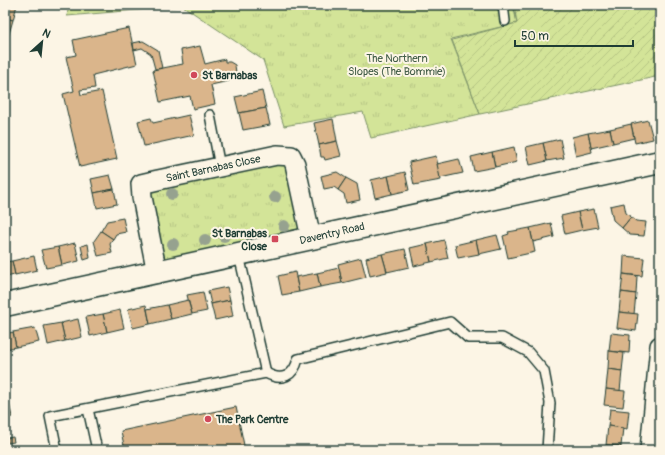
<svg xmlns="http://www.w3.org/2000/svg" width="665" height="455" font-family="Pangolin,sans-serif">
	<style>
		.park { fill: url(#park-tufts); stroke: #799066 }
		.garden { fill: url(#garden-furrows); stroke: #799066 }
		.building { fill: #dab58b; stroke: #1f3d34 }
		.lines { fill: none; stroke-linecap: round; stroke-linejoin: round }
		.lane-casing { stroke: #1f3d34; stroke-width: 12 }
		.street-casing { stroke: #1f3d34; stroke-width: 22 }
		.secondary-casing { stroke: #1f3d34; stroke-width: 25 }
		.lane { stroke: #fcf5e5; stroke-width: 9 }
		.street { stroke: #fcf5e5; stroke-width: 19 }
		.secondary { stroke: #fcf5e5; stroke-width: 22 }
		.tree { fill: #96a28f }
		.poi-dot { fill: #d1495b; stroke: #fcf5e5; stroke-width: 1.5 }
		.labels { text-anchor: middle; stroke-width: 4; stroke-linejoin: round; paint-order: stroke }
		.park-label { font-size: 11px; fill: #435e48; stroke: #fcf5e5 }
		.poi-label { font-size: 11px; font-weight: bold; fill: #1f3d34; stroke: #fcf5e5; text-anchor: start }
		.street-label { font-size: 11px; fill: #1f3d34; stroke: #fcf5e5 }
	</style>
	<defs>
		<pattern id="park-tufts" width="24" height="20" patternUnits="userSpaceOnUse"><rect width="24" height="20" fill="#d3e498"/><path d="M3 7l-1-3M5 7V3M7 7l1-3M15 17l-1-3M17 17v-4M19 17l1-3" fill="none" stroke="#b5c484"/></pattern>
		<pattern id="garden-furrows" width="10" height="10" patternUnits="userSpaceOnUse"><rect width="10" height="10" fill="#d3e498"/><path d="M-1 1l2-2M0 10L10 0M9 11l2-2" fill="none" stroke="#b5c484"/></pattern>
	</defs>
	<rect width="100%" height="100%" fill="#fcf5e5"/>
	<filter id="ink" filterUnits="userSpaceOnUse"><feTurbulence type="fractalNoise" baseFrequency=".025" numOctaves="2"/><feDisplacementMap in="SourceGraphic" scale="8" xChannelSelector="R" yChannelSelector="G"/><feConvolveMatrix kernelMatrix="1 2 1 2 8 2 1 2 1" color-interpolation-filters="sRGB"/></filter>
	<g filter="url(#ink)">
		<g class="park">
			<polygon points="69,5 513,5 517,23 451,39 480,114 371,138 363,112 284,126 263,60 183,6 67,16"/>
			<polygon points="288,158 302,231 162,262 149,197 152,190"/>
		</g>
		<polygon class="garden" points="514,5 660,5 660,76 480,114 452,40 517,23"/>
		<g class="building">
			<polygon points="5,5 17,5 13,20 5,18"/>
			<polygon points="5,18 13,20 8,37 5,36"/>
			<polygon points="129,28 137,64 93,75 95,88 80,90 81,95 102,91 117,159 80,167 63,94 74,91 66,57 76,55 73,40"/>
			<polygon points="143,41 158,50 162,68 155,69 151,54 142,48 134,50 133,43"/>
			<polygon points="200,46 205,64 225,59 225,62 230,62 235,65 236,73 233,78 229,79 229,81 211,85 215,104 193,109 190,96 160,102 153,70 183,64 181,50"/>
			<polygon points="262,91 266,108 239,113 235,97"/>
			<polygon points="266,108 270,125 243,130 239,113"/>
			<polygon points="189,115 194,135 144,146 138,121 151,118 153,123"/>
			<polygon points="333,119 337,141 319,145 314,123"/>
			<polygon points="648,120 653,139 635,143 631,124"/>
			<polygon points="631,124 634,138 613,143 610,129"/>
			<polygon points="610,129 613,143 591,148 588,133"/>
			<polygon points="588,133 592,152 576,156 572,137"/>
			<polygon points="560,139 564,158 547,161 543,143"/>
			<polygon points="337,141 341,156 325,160 324,157 321,157 319,145"/>
			<polygon points="543,143 547,161 530,165 526,147"/>
			<polygon points="514,147 517,162 495,167 492,152"/>
			<polygon points="492,152 495,167 474,171 471,157"/>
			<polygon points="436,156 441,180 414,185 409,162"/>
			<polygon points="459,159 463,173 440,178 437,164"/>
			<polygon points="337,172 346,178 338,190 334,187 324,189 321,176"/>
			<polygon points="405,172 409,190 392,194 388,176"/>
			<polygon points="110,175 114,189 94,193 91,179"/>
			<polygon points="388,176 392,194 375,198 371,180"/>
			<polygon points="346,178 357,184 360,200 346,203 344,194 338,190"/>
			<polygon points="114,189 117,204 97,208 94,193"/>
			<polygon points="624,203 626,213 631,217 622,228 613,220 610,206"/>
			<polygon points="594,209 598,227 582,230 578,212"/>
			<polygon points="578,212 582,230 565,234 561,216"/>
			<polygon points="631,217 636,221 646,222 644,236 630,235 622,228"/>
			<polygon points="123,218 126,232 116,234 113,239 101,231 107,221"/>
			<polygon points="551,223 554,237 533,242 530,228"/>
			<polygon points="530,228 535,252 508,258 503,236 509,234 508,232"/>
			<polygon points="101,231 113,239 110,244 112,253 98,256 94,241"/>
			<polygon points="497,235 501,249 479,254 476,240"/>
			<polygon points="444,240 448,258 431,262 427,244"/>
			<polygon points="476,240 479,254 458,258 455,245"/>
			<polygon points="75,243 79,261 62,265 58,247"/>
			<polygon points="88,244 90,258 84,260 81,246"/>
			<polygon points="427,244 431,262 414,266 410,248"/>
			<polygon points="58,247 62,265 46,268 41,250"/>
			<polygon points="405,249 409,267 387,272 382,254"/>
			<polygon points="382,254 387,272 370,276 366,258"/>
			<polygon points="34,256 37,270 15,275 12,261"/>
			<polygon points="624,256 644,258 642,276 623,274"/>
			<polygon points="361,258 366,277 342,283 338,264"/>
			<polygon points="12,261 15,275 5,277 5,262"/>
			<polygon points="339,268 342,283 320,287 317,273"/>
			<polygon points="295,272 299,292 282,295 278,276"/>
			<polygon points="317,273 320,287 299,292 296,277"/>
			<polygon points="623,274 637,276 636,294 621,292"/>
			<polygon points="227,287 230,300 211,304 208,291"/>
			<polygon points="203,292 207,311 192,314 187,295"/>
			<polygon points="621,292 636,294 634,314 619,312"/>
			<polygon points="188,300 192,314 171,319 167,305"/>
			<polygon points="230,300 233,316 215,320 211,304"/>
			<polygon points="146,305 150,324 133,328 128,309"/>
			<polygon points="167,305 171,319 150,324 147,309"/>
			<polygon points="120,310 124,328 107,332 103,314"/>
			<polygon points="619,312 638,314 636,331 617,328"/>
			<polygon points="103,314 107,332 90,336 86,317"/>
			<polygon points="78,319 82,337 65,341 61,323"/>
			<polygon points="61,323 65,341 48,345 44,326"/>
			<polygon points="35,328 39,342 16,347 13,332"/>
			<polygon points="13,332 16,347 5,349 5,334"/>
			<polygon points="611,333 630,335 629,353 609,351"/>
			<polygon points="609,351 624,353 622,371 608,369"/>
			<polygon points="608,369 622,371 620,391 606,389"/>
			<polygon points="606,389 625,391 623,407 604,405"/>
			<polygon points="9,403 12,417 5,418 5,404"/>
			<polygon points="236,407 245,450 125,450 121,431"/>
			<polygon points="610,409 629,411 627,429 608,426"/>
			<polygon points="608,426 623,428 621,446 606,445"/>
			<polygon points="13,437 14,442 8,443 7,438"/>
			<polygon points="606,445 621,446 621,450 606,450"/>
		</g>
		<g class="lines">
			<g class="lane-casing">
				<g id="lane">
					<polyline points="503,5 505,21"/>
					<polyline points="210,115 220,167"/>
					<polyline points="239,255 266,373"/>
					<polyline points="88,409 97,450"/>
					<path d="M57,450L50,416L266,373C282,382 294,376 298,359L450,322L468,338H502L528,352L544,371L550,403L547,450"/>
				</g>
			</g>
			<g class="street-casing">
				<g id="street">
					<polyline points="157,273 142,197 141,184 158,180 277,155 291,156 295,164 311,238"/>
					<polyline points="650,450 660,346"/>
				</g>
			</g>
			<g class="secondary-casing">
				<path id="secondary" d="M5,305C224,259 442,210 660,162"/>
			</g>
			<use href="#lane" class="lane"/>
			<use href="#street" class="street"/>
			<use href="#secondary" class="secondary"/>
		</g>
		<g class="tree">
			<circle cx="172" cy="194" r="6"/>
			<circle cx="275" cy="197" r="6"/>
			<circle cx="284" cy="226" r="6"/>
			<circle cx="224" cy="236" r="6"/>
			<circle cx="205" cy="240" r="6"/>
			<circle cx="173" cy="244" r="6"/>
		</g>
	</g>
	<g class="poi-dot">
		<circle cx="194" cy="75" r="4"/>
		<rect x="271" y="235" width="8" height="8" rx="2"/>
		<circle cx="208" cy="419" r="4"/>
	</g>
	<g class="labels">
		<g class="park-label">
			<text x="397" y="62">The Northern<tspan x="397" dy="13">Slopes (The Bommie)</tspan></text>
		</g>
		<g class="poi-label">
			<text x="202" y="79">St Barnabas</text>
			<text x="267" y="237" text-anchor="end">St Barnabas<tspan x="267" dy="13">Close</tspan></text>
			<text x="216" y="423">The Park Centre</text>
		</g>
		<g class="street-label">
			<text transform="translate(213 168) rotate(-12)" y="4">Saint Barnabas Close</text>
			<text transform="translate(332 233) rotate(-13)" y="4">Daventry Road</text>
		</g>
	</g>
	<rect width="665" height="455" fill="none" stroke="#fcf5e5" stroke-width="20"/>
	<rect x="10" y="10" width="645" height="435" fill="none" stroke="#1f3d34" stroke-width="1.5" filter="url(#ink)"/>
	<g transform="translate(42 42) rotate(27)" stroke="#fcf5e5" stroke-width="3" paint-order="stroke">
	<path d="M0-3L7 15L0 10L-7 15Z" fill="#1f3d34"/>
	<text y="-6" font-size="11" font-weight="bold" text-anchor="middle" fill="#1f3d34">N</text>
	</g>
	<path d="M515 40v6h118v-6" fill="none" stroke="#1f3d34" stroke-width="2"/>
	<text x="521" y="40" font-size="12" fill="#1f3d34" stroke="#fcf5e5" stroke-width="3" paint-order="stroke">50 m</text>
</svg>
